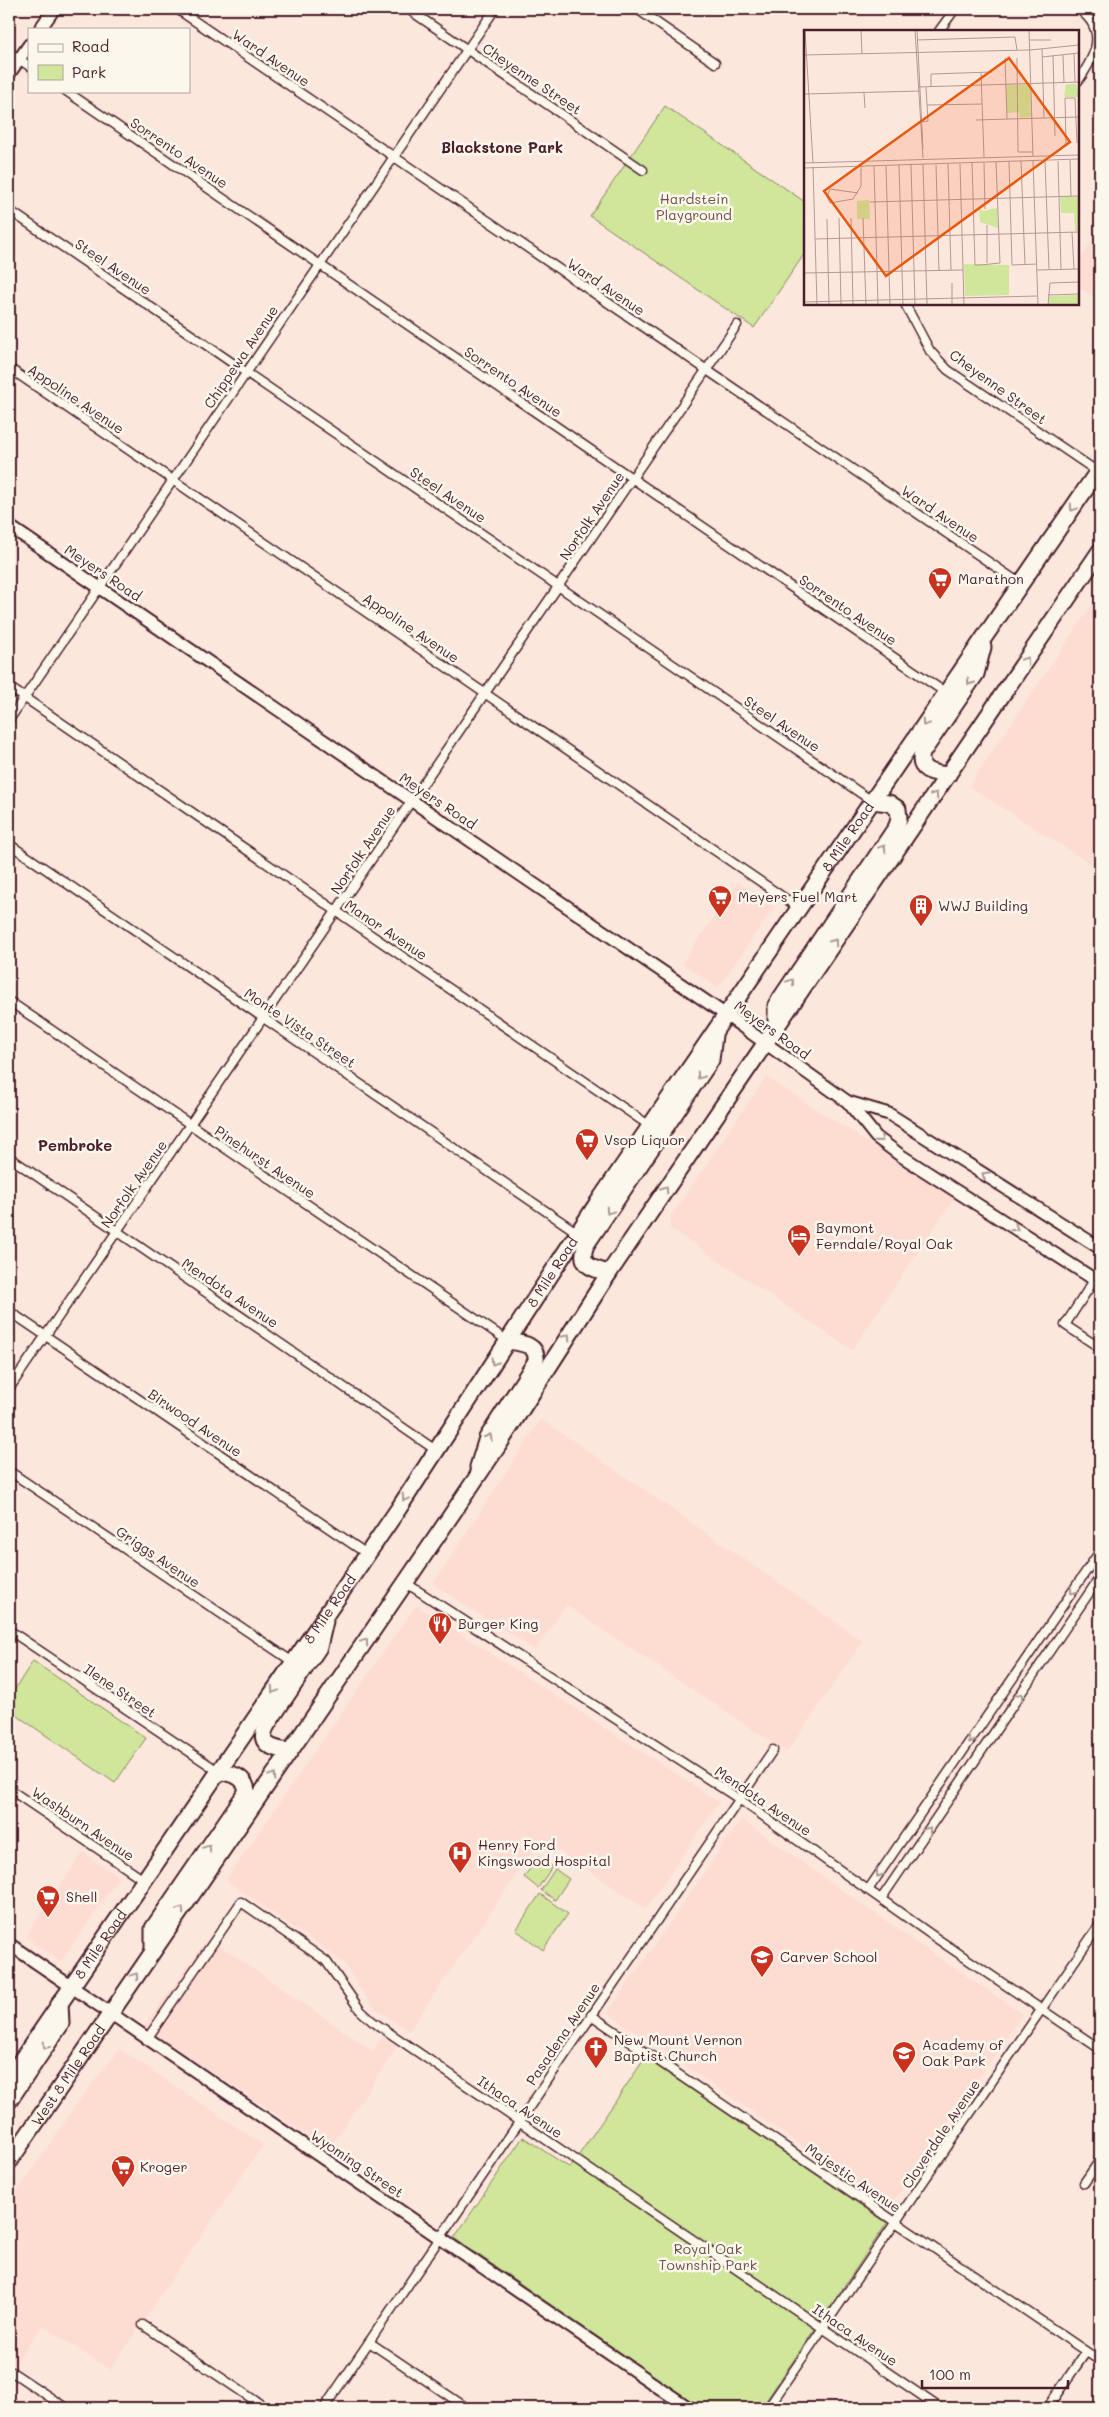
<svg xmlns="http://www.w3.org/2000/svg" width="1109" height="2417" font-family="Mali,sans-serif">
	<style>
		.built { fill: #fddcd2 }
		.green { fill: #cfe69b; stroke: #8c8263 }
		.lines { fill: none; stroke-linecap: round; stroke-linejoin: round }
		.street-casing { stroke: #4a1f2b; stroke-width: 11 }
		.secondary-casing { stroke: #4a1f2b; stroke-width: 15 }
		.highway-casing { stroke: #4a1f2b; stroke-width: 19 }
		.street { stroke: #fbf7ec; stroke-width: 8 }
		.secondary { stroke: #fbf7ec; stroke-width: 11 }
		.highway { stroke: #fbf7ec; stroke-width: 15 }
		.oneway { stroke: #ab9695 }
		.labels { text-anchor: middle; stroke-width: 5; stroke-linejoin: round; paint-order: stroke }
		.street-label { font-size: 14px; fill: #4a1f2b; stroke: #fbf7ec }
		.park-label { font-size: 14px; fill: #6b5147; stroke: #fbf7ec }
		.poi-label { font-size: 14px; fill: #4a1f2b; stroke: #fbf7ec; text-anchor: start }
		.neighbourhood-label { font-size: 15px; font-weight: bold; fill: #4a1f2b; stroke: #fbf7ec }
		.inset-road { fill: none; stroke: #b59796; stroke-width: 1 }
		.view { fill: #e8590c; fill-opacity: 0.15; stroke: #e8590c; stroke-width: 2.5 }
		.inset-edge { fill: none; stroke: #4a1f2b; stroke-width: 2.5 }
	</style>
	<rect width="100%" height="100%" fill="#fce7dd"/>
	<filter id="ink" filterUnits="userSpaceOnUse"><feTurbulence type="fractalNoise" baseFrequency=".02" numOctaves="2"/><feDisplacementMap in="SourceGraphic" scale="10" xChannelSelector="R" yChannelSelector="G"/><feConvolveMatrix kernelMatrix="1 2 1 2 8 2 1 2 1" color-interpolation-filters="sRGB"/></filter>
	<g filter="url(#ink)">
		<g class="built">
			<polygon points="1100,230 1100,302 1078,286 1078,263"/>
			<polygon points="1100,593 1100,870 969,786"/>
			<polygon points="738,882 774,907 718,988 682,963"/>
			<polygon points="766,1077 954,1198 852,1350 670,1228 671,1216"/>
			<polygon points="541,1419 863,1641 787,1752 566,1605 535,1650 433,1584"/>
			<polygon points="416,1605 719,1802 646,1909 541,1839 409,2031 372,2006 343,1962 226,1880"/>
			<polygon points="741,1819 917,1943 1023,2014 890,2206 608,2013"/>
			<polygon points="83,1852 119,1877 61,1962 25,1937"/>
			<polygon points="208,1938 373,2051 383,2037 397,2047 329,2149 144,2027"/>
			<polygon points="120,2049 263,2145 110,2370 42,2325 9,2373 9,2204 78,2102"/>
		</g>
		<g class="green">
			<polygon points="665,106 805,202 805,253 754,328 590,216"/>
			<polygon points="33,1661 146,1738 115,1783 9,1710 9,1698"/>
			<polygon points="538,1857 552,1867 538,1888 524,1877"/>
			<polygon points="555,1869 569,1879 555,1900 541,1890"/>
			<polygon points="540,1894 568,1914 543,1950 516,1930"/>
			<polygon points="645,2058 887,2223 761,2408 701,2408 454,2238 523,2137 570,2168"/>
		</g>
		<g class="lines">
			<g class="street-casing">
				<g id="street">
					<polyline points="177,9 1021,584"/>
					<polyline points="408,9 643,170"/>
					<polyline points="637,9 715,63"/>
					<path d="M1078,9C1109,30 1095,57 1078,81"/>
					<polyline points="939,31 955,9"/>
					<polyline points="9,52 29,66"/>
					<polyline points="66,91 946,693"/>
					<polyline points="9,210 872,801"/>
					<polyline points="905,304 930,351 948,370 1098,472"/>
					<polyline points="9,368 799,908"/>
					<polyline points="9,687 650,1126"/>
					<polyline points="9,720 495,9"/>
					<polyline points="9,844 578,1233"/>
					<polyline points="9,1001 508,1341"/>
					<polyline points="9,1157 437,1451"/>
					<polyline points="1100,1271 1065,1325 1100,1348"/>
					<polyline points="9,1311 367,1554"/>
					<polyline points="9,1389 737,325"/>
					<polyline points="9,1471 293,1662"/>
					<polyline points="406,1583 739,1799 936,1938 1100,2049"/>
					<polyline points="9,1630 218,1771"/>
					<polyline points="9,1789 144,1880"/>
					<polyline points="868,1890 1100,1551"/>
					<polyline points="881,1899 1100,1577"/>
					<polyline points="591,2015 1100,2361"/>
					<polyline points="147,2039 241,1902 326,1961 360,2010 372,2021 940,2408"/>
					<polyline points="1084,2183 1100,2160"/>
					<polyline points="143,2325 266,2408"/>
					<polyline points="369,2342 467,2408"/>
					<polyline points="12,2372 66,2408"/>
					<polyline points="324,2408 773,1750"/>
					<polyline points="768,2408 1100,1924"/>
					<polyline points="1047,2408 1086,2352"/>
				</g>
			</g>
			<g class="secondary-casing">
				<g id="secondary">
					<polyline points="40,29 54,9"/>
					<polyline points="9,74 29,45"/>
					<polyline points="9,526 726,1015 848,1102 876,1137 900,1155 1100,1283"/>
					<polyline points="848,1102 889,1114 1100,1248"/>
					<polyline points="9,1944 689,2408"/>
				</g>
			</g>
			<g class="highway-casing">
				<g id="highway">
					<path d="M948,775C934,773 917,772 922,753L976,674L983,647"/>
					<polyline points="776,1026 776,1005 897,826 899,818 898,809 889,803 872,801"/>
					<path d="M609,1273C592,1269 578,1265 586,1245L711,1060L714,1035"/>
					<path d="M478,1467L487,1438L536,1361C538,1344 521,1343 508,1341"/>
					<path d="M290,1751C270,1749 255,1743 269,1722L319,1647L325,1621"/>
					<path d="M153,1950V1928L247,1791C245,1775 231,1774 218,1771"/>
					<path id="s1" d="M9,2078L399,1508L596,1205L1100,468"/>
					<polyline points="9,2101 61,2024 60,2002"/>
					<path id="s2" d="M9,2162L412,1573L498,1446L609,1273L1100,551"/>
				</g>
			</g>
			<use href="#street" class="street"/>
			<use href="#secondary" class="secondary"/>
			<use href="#highway" class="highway"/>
		</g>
		<defs><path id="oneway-chevron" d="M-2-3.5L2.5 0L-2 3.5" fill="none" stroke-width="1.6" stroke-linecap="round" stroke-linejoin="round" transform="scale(1.25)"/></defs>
		<g class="oneway">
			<use href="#oneway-chevron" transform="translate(1073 508) rotate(124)"/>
			<use href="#oneway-chevron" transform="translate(1026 660) rotate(-56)"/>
			<use href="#oneway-chevron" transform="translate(970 682) rotate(125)"/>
			<use href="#oneway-chevron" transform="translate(925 723) rotate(124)"/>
			<use href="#oneway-chevron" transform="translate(935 795) rotate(-56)"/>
			<use href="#oneway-chevron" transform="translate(883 848) rotate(-56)"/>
			<use href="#oneway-chevron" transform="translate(834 942) rotate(-55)"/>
			<use href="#oneway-chevron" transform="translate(791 982) rotate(-56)"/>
			<use href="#oneway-chevron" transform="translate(700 1076) rotate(124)"/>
			<use href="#oneway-chevron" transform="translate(880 1139) rotate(41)"/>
			<use href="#oneway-chevron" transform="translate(985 1175) rotate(-148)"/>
			<use href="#oneway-chevron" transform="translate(665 1189) rotate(-56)"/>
			<use href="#oneway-chevron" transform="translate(609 1211) rotate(124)"/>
			<use href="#oneway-chevron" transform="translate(1015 1228) rotate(33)"/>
			<use href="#oneway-chevron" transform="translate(567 1337) rotate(-57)"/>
			<use href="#oneway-chevron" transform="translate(494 1362) rotate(123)"/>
			<use href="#oneway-chevron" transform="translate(489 1437) rotate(-63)"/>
			<use href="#oneway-chevron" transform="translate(405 1498) rotate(124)"/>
			<use href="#oneway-chevron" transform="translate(1073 1591) rotate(124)"/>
			<use href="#oneway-chevron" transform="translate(365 1642) rotate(-56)"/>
			<use href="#oneway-chevron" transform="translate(274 1690) rotate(124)"/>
			<use href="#oneway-chevron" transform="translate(1020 1696) rotate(-56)"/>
			<use href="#oneway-chevron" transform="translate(971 1740) rotate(125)"/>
			<use href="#oneway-chevron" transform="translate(273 1776) rotate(-56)"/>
			<use href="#oneway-chevron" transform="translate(928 1830) rotate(-56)"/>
			<use href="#oneway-chevron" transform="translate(208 1848) rotate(-56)"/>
			<use href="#oneway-chevron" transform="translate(879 1874) rotate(125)"/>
			<use href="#oneway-chevron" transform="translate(181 1910) rotate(-55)"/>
			<use href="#oneway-chevron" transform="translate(135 1976) rotate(-56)"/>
			<use href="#oneway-chevron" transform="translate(46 2046) rotate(124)"/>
		</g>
	</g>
	<defs>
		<g id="supermarket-pin" transform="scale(1.25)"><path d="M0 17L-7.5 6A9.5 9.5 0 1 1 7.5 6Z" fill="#c8321e" stroke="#fbf7ec"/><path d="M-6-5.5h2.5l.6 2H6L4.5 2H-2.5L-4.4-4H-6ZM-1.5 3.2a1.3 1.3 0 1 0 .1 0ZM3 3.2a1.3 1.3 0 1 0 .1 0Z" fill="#fff"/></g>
		<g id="building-pin" transform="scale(1.25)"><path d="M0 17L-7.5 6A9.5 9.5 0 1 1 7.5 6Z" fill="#c8321e" stroke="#fbf7ec"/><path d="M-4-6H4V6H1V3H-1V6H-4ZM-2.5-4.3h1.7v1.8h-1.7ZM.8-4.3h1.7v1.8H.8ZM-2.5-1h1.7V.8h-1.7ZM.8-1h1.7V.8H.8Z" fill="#fff"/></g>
		<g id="hotel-pin" transform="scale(1.25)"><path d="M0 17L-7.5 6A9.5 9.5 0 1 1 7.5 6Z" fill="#c8321e" stroke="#fbf7ec"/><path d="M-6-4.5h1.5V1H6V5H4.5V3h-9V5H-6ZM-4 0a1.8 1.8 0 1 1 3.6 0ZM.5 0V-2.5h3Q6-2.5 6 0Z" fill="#fff"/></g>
		<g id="restaurant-pin" transform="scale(1.25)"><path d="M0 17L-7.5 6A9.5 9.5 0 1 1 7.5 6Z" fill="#c8321e" stroke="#fbf7ec"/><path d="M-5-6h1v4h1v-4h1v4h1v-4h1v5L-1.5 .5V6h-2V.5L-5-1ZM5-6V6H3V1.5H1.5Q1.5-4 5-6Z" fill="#fff"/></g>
		<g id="hospital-pin" transform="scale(1.25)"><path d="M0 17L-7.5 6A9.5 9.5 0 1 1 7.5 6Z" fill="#c8321e" stroke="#fbf7ec"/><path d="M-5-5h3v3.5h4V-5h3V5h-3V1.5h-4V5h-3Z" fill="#fff"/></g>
		<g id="school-pin" transform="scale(1.25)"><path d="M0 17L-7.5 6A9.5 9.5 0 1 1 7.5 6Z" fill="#c8321e" stroke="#fbf7ec"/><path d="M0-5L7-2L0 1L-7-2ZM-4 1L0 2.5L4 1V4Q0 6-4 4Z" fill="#fff"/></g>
		<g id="church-pin" transform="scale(1.25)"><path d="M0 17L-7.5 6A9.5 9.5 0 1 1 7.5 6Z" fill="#c8321e" stroke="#fbf7ec"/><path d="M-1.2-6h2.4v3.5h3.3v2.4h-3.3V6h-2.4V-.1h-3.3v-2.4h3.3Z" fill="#fff"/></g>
	</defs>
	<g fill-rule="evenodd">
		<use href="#supermarket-pin" x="940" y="579"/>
		<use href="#supermarket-pin" x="720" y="897"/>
		<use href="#building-pin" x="921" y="906"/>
		<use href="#supermarket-pin" x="587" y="1140"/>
		<use href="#hotel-pin" x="799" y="1236"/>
		<use href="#restaurant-pin" x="440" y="1624"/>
		<use href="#hospital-pin" x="460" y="1853"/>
		<use href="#supermarket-pin" x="48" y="1897"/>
		<use href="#school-pin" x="762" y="1957"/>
		<use href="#church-pin" x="596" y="2048"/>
		<use href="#school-pin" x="904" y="2053"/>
		<use href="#supermarket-pin" x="123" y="2167"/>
	</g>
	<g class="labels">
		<g class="street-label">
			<text transform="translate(271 58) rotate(34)" y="5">Ward Avenue</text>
			<text transform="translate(532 79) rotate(34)" y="5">Cheyenne Street</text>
			<text transform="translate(179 153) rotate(34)" y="5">Sorrento Avenue</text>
			<text transform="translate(113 267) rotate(34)" y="5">Steel Avenue</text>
			<text transform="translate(606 287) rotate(34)" y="5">Ward Avenue</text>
			<text transform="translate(241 357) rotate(-56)" y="5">Chippewa Avenue</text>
			<text transform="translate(513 382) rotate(34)" y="5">Sorrento Avenue</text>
			<text transform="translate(998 387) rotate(36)" y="5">Cheyenne Street</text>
			<text transform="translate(76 399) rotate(34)" y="5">Appoline Avenue</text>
			<text transform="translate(448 495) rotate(34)" y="5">Steel Avenue</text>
			<text transform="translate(940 514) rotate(34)" y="5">Ward Avenue</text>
			<text transform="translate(592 516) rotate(-56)" y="5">Norfolk Avenue</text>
			<text transform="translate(103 573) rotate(34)" y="5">Meyers Road</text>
			<text transform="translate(848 610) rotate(34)" y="5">Sorrento Avenue</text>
			<text transform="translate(411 628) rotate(34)" y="5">Appoline Avenue</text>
			<text transform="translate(782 724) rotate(34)" y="5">Steel Avenue</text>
			<text transform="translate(438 801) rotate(34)" y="5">Meyers Road</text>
			<text dy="5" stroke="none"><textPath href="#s1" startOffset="1498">8 Mile Road</textPath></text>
			<text transform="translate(363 850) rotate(-56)" y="5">Norfolk Avenue</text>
			<text transform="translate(386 930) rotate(34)" y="5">Manor Avenue</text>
			<text transform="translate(300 1028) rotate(34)" y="5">Monte Vista Street</text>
			<text transform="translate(772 1030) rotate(36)" y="5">Meyers Road</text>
			<text transform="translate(265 1162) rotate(34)" y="5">Pinehurst Avenue</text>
			<text transform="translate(134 1184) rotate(-55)" y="5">Norfolk Avenue</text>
			<text dy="5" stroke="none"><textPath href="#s1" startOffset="972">8 Mile Road</textPath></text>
			<text transform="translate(230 1293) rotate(34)" y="5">Mendota Avenue</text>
			<text transform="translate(195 1423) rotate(34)" y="5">Birwood Avenue</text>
			<text transform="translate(158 1557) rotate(34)" y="5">Griggs Avenue</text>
			<text dy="5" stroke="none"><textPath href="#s1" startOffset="568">8 Mile Road</textPath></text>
			<text transform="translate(120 1691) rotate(34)" y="5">Ilene Street</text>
			<text transform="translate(763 1801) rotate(34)" y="5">Mendota Avenue</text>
			<text transform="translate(83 1824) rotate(34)" y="5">Washburn Avenue</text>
			<text dy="5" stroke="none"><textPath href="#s1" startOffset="162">8 Mile Road</textPath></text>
			<text transform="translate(563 2034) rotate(-56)" y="5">Pasadena Avenue</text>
			<text dy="5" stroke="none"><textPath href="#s2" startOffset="105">West 8 Mile Road</textPath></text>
			<text transform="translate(520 2107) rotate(34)" y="5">Ithaca Avenue</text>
			<text transform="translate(941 2134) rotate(-56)" y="5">Cloverdale Avenue</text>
			<text transform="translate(357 2164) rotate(34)" y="5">Wyoming Street</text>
			<text transform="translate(853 2178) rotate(34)" y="5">Majestic Avenue</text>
			<text transform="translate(855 2335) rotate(34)" y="5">Ithaca Avenue</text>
		</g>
		<g class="park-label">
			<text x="694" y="204">Hardstein<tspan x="694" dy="16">Playground</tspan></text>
			<text x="708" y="2254">Royal Oak<tspan x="708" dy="16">Township Park</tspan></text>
		</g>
		<g class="poi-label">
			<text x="958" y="584">Marathon</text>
			<text x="738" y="902">Meyers Fuel Mart</text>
			<text x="938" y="911">WWJ Building</text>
			<text x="604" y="1145">Vsop Liquor</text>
			<text x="816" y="1233">Baymont<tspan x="816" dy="16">Ferndale/Royal Oak</tspan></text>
			<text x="458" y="1629">Burger King</text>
			<text x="478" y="1850">Henry Ford<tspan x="478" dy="16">Kingswood Hospital</tspan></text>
			<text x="66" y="1902">Shell</text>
			<text x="780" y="1962">Carver School</text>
			<text x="614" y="2045">New Mount Vernon<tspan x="614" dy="16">Baptist Church</tspan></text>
			<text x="922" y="2050">Academy of<tspan x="922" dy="16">Oak Park</tspan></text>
			<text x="140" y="2172">Kroger</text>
		</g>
		<g class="neighbourhood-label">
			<text x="502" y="153">Blackstone Park</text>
			<text x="75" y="1151">Pembroke</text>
		</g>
	</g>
	<g transform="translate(804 30)">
		<rect width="275" height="275" fill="#fce7dd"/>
		<path d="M262,54H272L275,67H260ZM202,55H226L227,87L216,88L215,82L203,83ZM256,167H275V201H271L270,183H257ZM65,170L66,189H53V171ZM175,177L179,181L193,178L194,198L176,192ZM160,234L205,235V265L161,266ZM275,265V275H245V266Z" fill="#cfe69b"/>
		<path class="inset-road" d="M1,0L9,133M57,0L58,24M111,0L119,128M113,0L119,119M225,0L229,126M113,10L211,7L213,20M226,10H247M238,19L240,88M270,24L271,52M0,25L226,20L275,15M259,25L260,53M249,26L251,106M238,27L275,23M201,28L203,89M213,28L214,122H229M177,43L180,127M114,57L275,52M127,57V44L188,42M60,63L61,78M0,64L116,61M123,75L178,74M172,90L275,87M118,92L124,91L122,57M262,114L261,68H271L273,113M266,130L267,166M205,131L208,235L233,234M217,131L221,235M229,131L234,275M241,131L245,239M254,131L257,239M168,132L171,235H176L196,233L192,132M0,133L275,125M180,133L181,179M119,134L123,275M144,134L147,240M156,134L160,275M95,135L99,275M107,135L111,275M132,135L135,241M70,136L74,275M82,136L86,275M9,137L13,275M0,138L275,129M23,167L26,173L49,169L57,156V136M23,167L26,159L54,163M66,172L275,166M35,188L37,275M47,188L49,275M59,188L62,275M23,189L25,275M183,195V233M268,202L270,239M11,209L275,202M233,240L275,239M0,243L159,240M244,265L275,264M0,272L233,266M148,275V253M244,275L246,253L275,252"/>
		<path class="view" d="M205,28L266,112L82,246L20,161Z"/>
		<rect width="275" height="275" class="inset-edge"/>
	</g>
	<rect width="1109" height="2417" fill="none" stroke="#fbf7ec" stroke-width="30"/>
	<rect x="15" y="15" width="1079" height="2387" fill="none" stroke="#4a1f2b" stroke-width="2" filter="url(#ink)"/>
	<rect x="28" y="28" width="162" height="65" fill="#fbf7ec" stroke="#b4a19f"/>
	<rect x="38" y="44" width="25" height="8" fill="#fbf7ec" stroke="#b4a19f"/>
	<text x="72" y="52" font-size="15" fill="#4a1f2b">Road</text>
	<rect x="38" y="65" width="25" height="15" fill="#cfe69b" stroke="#b4a19f"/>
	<text x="72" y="78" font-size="15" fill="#4a1f2b">Park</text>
	<path d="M922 2380v8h146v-8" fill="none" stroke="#4a1f2b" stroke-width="2.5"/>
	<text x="929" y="2380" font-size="15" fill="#4a1f2b" stroke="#fbf7ec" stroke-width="4" paint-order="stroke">100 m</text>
</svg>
